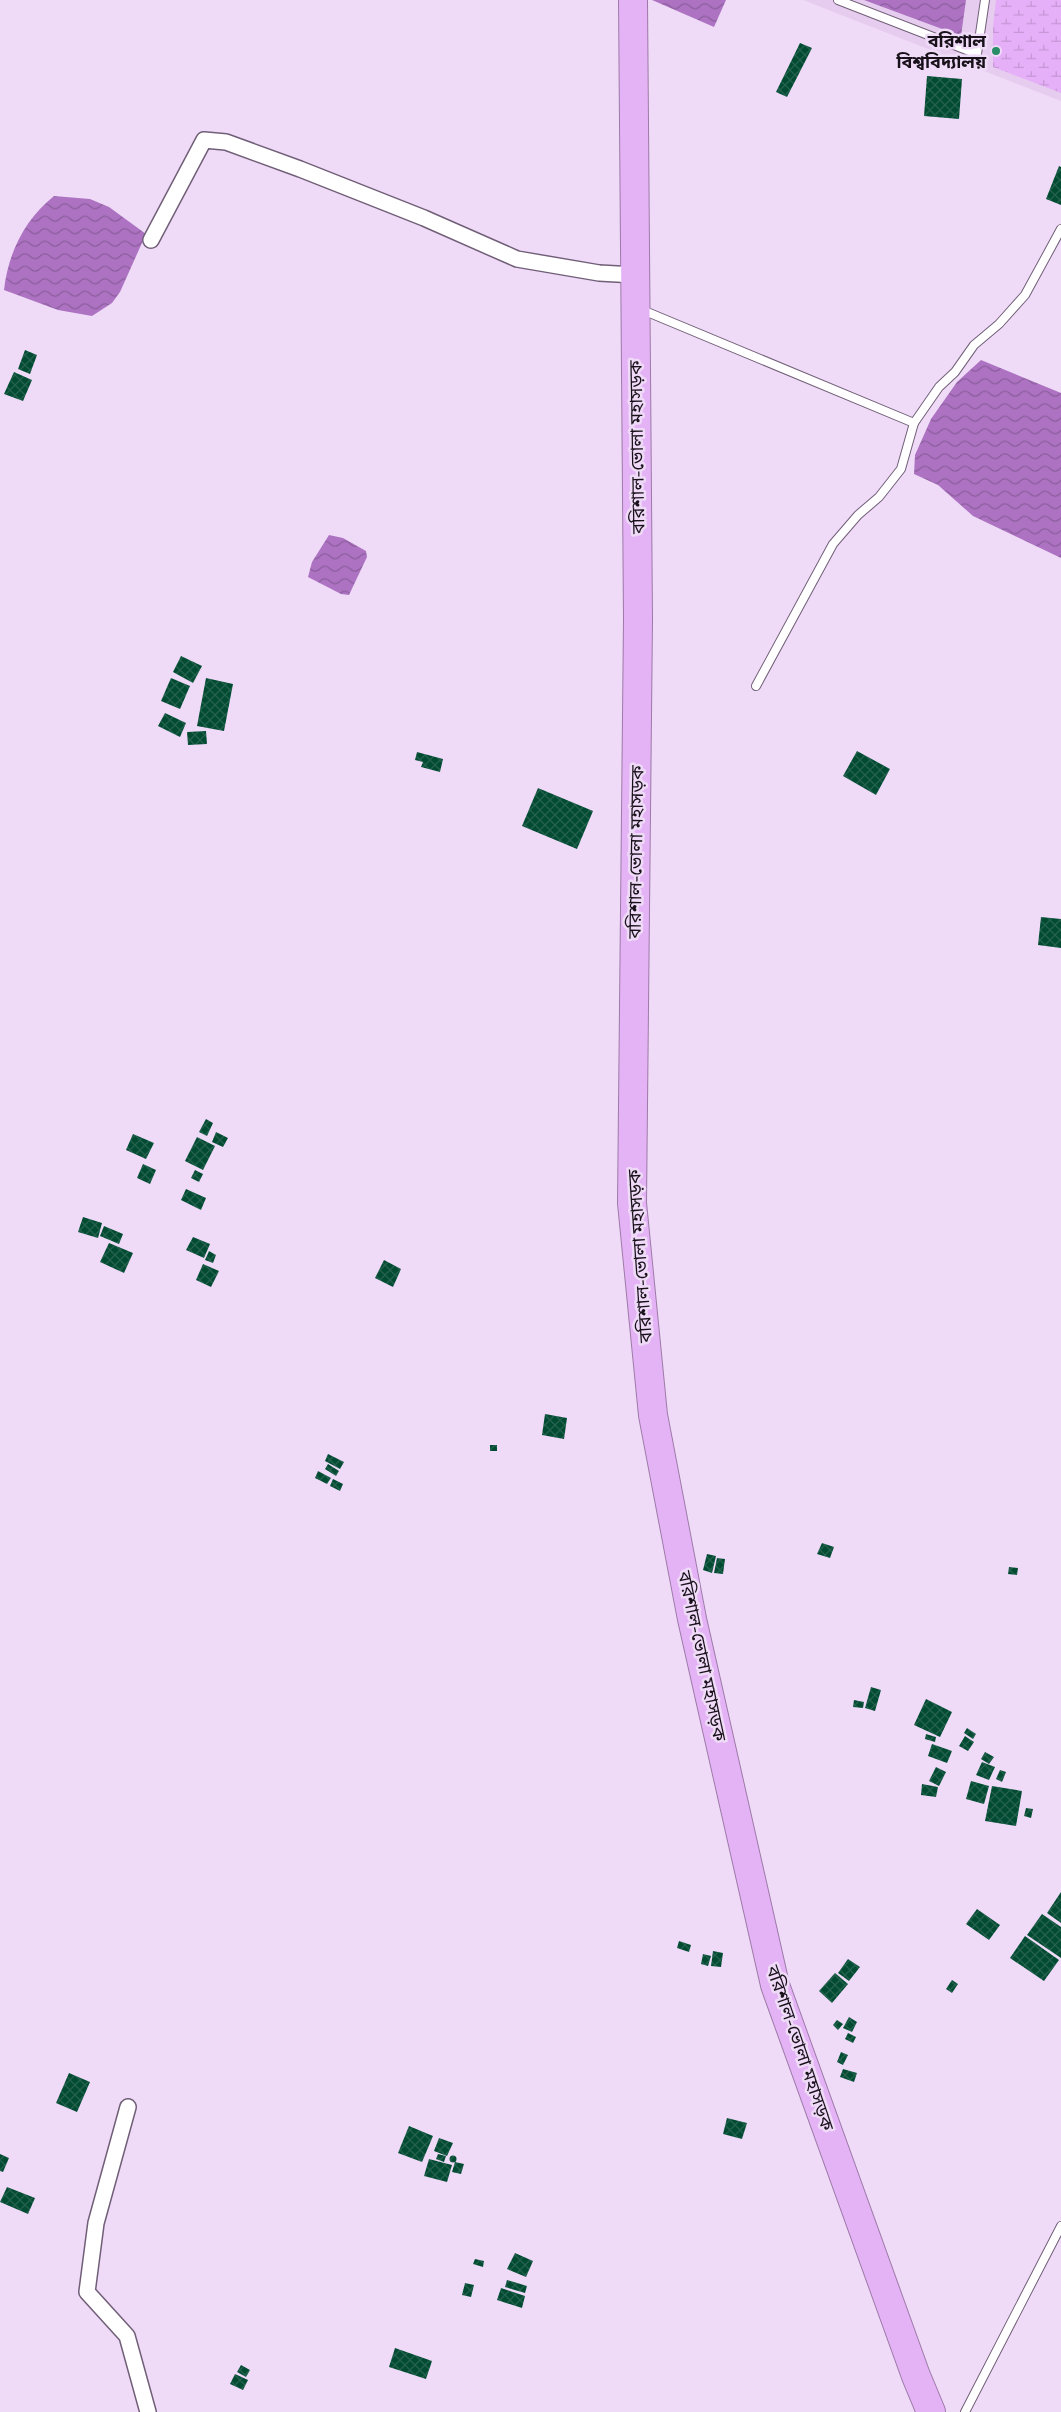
<svg xmlns="http://www.w3.org/2000/svg" width="1061" height="2412" font-family="Spectral,'Noto Sans Bengali',serif">
	<style>
		.built { fill: #e6cdef }
		.wetland { fill: url(#wetland-marsh) }
		.water { fill: url(#water-waves) }
		.building { fill: url(#building-cross-hatch) }
		.lines { fill: none; stroke-linecap: round; stroke-linejoin: round }
		.lane-casing { stroke: #715f78; stroke-width: 10 }
		.street-casing { stroke: #715f78; stroke-width: 18 }
		.highway-casing { stroke: #9d7aa8; stroke-width: 30 }
		.lane { stroke: #fff; stroke-width: 8 }
		.street { stroke: #fff; stroke-width: 15 }
		.highway { stroke: #e4b3f5; stroke-width: 28 }
		.poi-dot { fill: #298d67; stroke: #efdbf7; stroke-width: 2 }
		.labels { text-anchor: middle; stroke-width: 5; stroke-linejoin: round; paint-order: stroke }
		.poi-label { font-size: 18px; font-weight: bold; fill: #18111a; stroke: #efdbf7; text-anchor: end }
		.street-label { font-size: 18px; fill: #18111a; stroke: #efdbf7 }
	</style>
	<defs>
		<pattern id="wetland-marsh" width="20" height="14" patternUnits="userSpaceOnUse" patternTransform="scale(1.25)"><rect width="20" height="14" fill="#e6b0f9"/><path d="M1 5h8M5 5V1M11 12h8M15 12V8" fill="none" stroke="#c596d5"/></pattern>
		<pattern id="water-waves" width="16" height="10" patternUnits="userSpaceOnUse" patternTransform="scale(1.25)"><rect width="16" height="10" fill="#ad73c2"/><path d="M0 5q4-4 8 0t8 0" fill="none" stroke="#8c5d9d"/></pattern>
		<pattern id="building-cross-hatch" width="8" height="8" patternUnits="userSpaceOnUse" patternTransform="scale(1.25)"><rect width="8" height="8" fill="#014b33"/><path d="M0 0l8 8M0 8l8-8" fill="none" stroke="#26614e"/></pattern>
	</defs>
	<rect width="100%" height="100%" fill="#efdbf7"/>
	<polygon class="built" points="803,0 1061,0 1061,101"/>
	<polygon class="wetland" points="996,0 1061,0 1061,93 993,67 993,27"/>
	<g class="water">
		<polygon points="652,0 726,0 714,27"/>
		<polygon points="864,0 966,0 961,36"/>
		<path d="M54,196L90,199L109,207L146,234L120,292L112,303L92,316L58,310L4,290C8,253 25,219 54,196Z"/>
		<polygon points="981,360 1061,393 1061,558 973,516 938,485 914,474 915,455 931,419 957,382"/>
		<polygon points="329,535 343,538 366,551 367,557 349,595 341,594 308,577 312,562"/>
	</g>
	<g class="building">
		<polygon points="800,43 812,48 787,97 776,92"/>
		<polygon points="927,76 962,79 959,119 924,116"/>
		<polygon points="1059,166 1061,167 1061,205 1046,199"/>
		<polygon points="25,350 37,355 30,374 18,369"/>
		<polygon points="14,372 32,380 23,401 4,394"/>
		<polygon points="181,656 202,666 193,683 173,672"/>
		<polygon points="171,678 190,686 180,709 161,701"/>
		<polygon points="206,678 233,684 224,731 197,726"/>
		<polygon points="165,713 186,723 180,737 158,726"/>
		<polygon points="206,731 207,744 188,745 187,732"/>
		<polygon points="857,751 890,769 876,795 843,776"/>
		<polygon points="417,752 443,759 440,772 421,767 423,762 415,760"/>
		<polygon points="538,788 593,811 577,849 522,826"/>
		<polygon points="1041,917 1061,919 1061,948 1038,945"/>
		<polygon points="206,1119 213,1123 207,1136 199,1132"/>
		<polygon points="216,1132 228,1138 223,1147 212,1142"/>
		<polygon points="133,1134 154,1143 146,1159 126,1150"/>
		<polygon points="197,1137 215,1146 203,1170 185,1161"/>
		<polygon points="143,1164 156,1170 150,1184 137,1178"/>
		<polygon points="195,1170 203,1174 199,1182 191,1178"/>
		<polygon points="186,1189 206,1198 201,1210 181,1200"/>
		<polygon points="83,1217 102,1223 98,1238 78,1232"/>
		<polygon points="104,1226 123,1234 119,1244 100,1236"/>
		<polygon points="193,1237 210,1244 204,1258 186,1250"/>
		<polygon points="109,1243 133,1253 124,1273 100,1262"/>
		<polygon points="209,1251 216,1255 213,1263 205,1260"/>
		<polygon points="384,1260 401,1269 393,1287 375,1278"/>
		<polygon points="203,1264 219,1271 211,1287 196,1280"/>
		<polygon points="545,1414 567,1418 564,1439 542,1435"/>
		<rect x="490" y="1445" width="7" height="6"/>
		<polygon points="328,1454 344,1462 340,1469 325,1461"/>
		<polygon points="328,1464 339,1471 336,1476 325,1469"/>
		<polygon points="318,1471 331,1478 327,1484 315,1478"/>
		<polygon points="333,1479 343,1484 340,1491 330,1486"/>
		<polygon points="822,1543 834,1547 830,1558 817,1554"/>
		<polygon points="707,1554 716,1556 712,1573 703,1570"/>
		<polygon points="717,1558 725,1559 723,1574 714,1573"/>
		<polygon points="1009,1567 1018,1568 1017,1575 1008,1574"/>
		<polygon points="871,1687 881,1690 875,1711 865,1708"/>
		<polygon points="926,1699 952,1712 940,1737 914,1725"/>
		<polygon points="854,1700 864,1702 863,1708 853,1707"/>
		<polygon points="967,1728 976,1734 973,1739 964,1733"/>
		<polygon points="926,1734 936,1737 935,1742 925,1739"/>
		<polygon points="965,1736 974,1742 968,1751 959,1746"/>
		<polygon points="932,1744 952,1751 947,1763 928,1756"/>
		<polygon points="985,1752 994,1757 989,1764 981,1759"/>
		<polygon points="982,1762 995,1767 989,1780 976,1775"/>
		<polygon points="936,1767 946,1772 939,1786 929,1781"/>
		<polygon points="1000,1770 1006,1772 1002,1782 996,1779"/>
		<polygon points="971,1781 989,1786 984,1804 966,1799"/>
		<polygon points="922,1784 938,1787 936,1797 921,1795"/>
		<polygon points="992,1786 1022,1791 1016,1826 985,1821"/>
		<polygon points="1026,1808 1033,1809 1031,1818 1024,1816"/>
		<polygon points="1061,1892 1061,1923 1047,1913"/>
		<polygon points="977,1909 1000,1925 989,1940 966,1924"/>
		<polygon points="1042,1914 1061,1927 1061,1958 1027,1935"/>
		<polygon points="1025,1936 1059,1960 1044,1981 1010,1958"/>
		<polygon points="679,1941 691,1945 689,1952 677,1948"/>
		<polygon points="713,1951 723,1953 721,1967 711,1966"/>
		<polygon points="703,1954 711,1956 708,1966 701,1964"/>
		<polygon points="848,1959 860,1967 849,1981 838,1973"/>
		<polygon points="835,1973 848,1984 832,2003 819,1991"/>
		<polygon points="952,1980 958,1984 952,1993 946,1989"/>
		<polygon points="849,2017 857,2022 852,2032 843,2028"/>
		<polygon points="837,2020 843,2024 838,2030 833,2025"/>
		<polygon points="848,2033 856,2037 853,2043 845,2039"/>
		<polygon points="841,2052 848,2055 843,2065 837,2062"/>
		<polygon points="843,2069 857,2073 854,2082 840,2077"/>
		<polygon points="69,2073 90,2082 77,2112 56,2103"/>
		<polygon points="727,2118 747,2123 742,2139 723,2134"/>
		<polygon points="409,2126 433,2136 422,2162 398,2153"/>
		<polygon points="439,2138 453,2143 447,2156 434,2151"/>
		<polygon points="0,2154 9,2158 3,2172 0,2171"/>
		<polygon points="438,2154 446,2156 444,2162 436,2159"/>
		<circle cx="453" cy="2159" r="3.5"/>
		<polygon points="429,2159 452,2165 447,2182 424,2176"/>
		<polygon points="455,2162 464,2164 461,2174 452,2172"/>
		<polygon points="7,2187 35,2198 28,2214 0,2202"/>
		<polygon points="515,2253 533,2261 526,2277 507,2269"/>
		<polygon points="475,2259 484,2261 483,2267 473,2264"/>
		<polygon points="507,2280 527,2286 525,2293 505,2287"/>
		<polygon points="465,2283 474,2285 471,2297 462,2295"/>
		<polygon points="501,2288 525,2296 522,2308 497,2300"/>
		<polygon points="395,2348 432,2361 426,2379 389,2367"/>
		<polygon points="241,2365 250,2370 246,2377 237,2372"/>
		<polygon points="235,2374 248,2380 243,2390 230,2384"/>
	</g>
	<g class="lines">
		<g class="lane-casing">
			<g id="lane">
				<polyline points="838,0 977,54 985,0"/>
				<polyline points="640,309 914,423"/>
				<polyline points="756,686 833,544 858,515 879,497 901,469 914,423 939,387 955,372 974,345 999,324 1025,295 1061,229"/>
				<polyline points="965,2412 1061,2226"/>
			</g>
		</g>
		<g class="street-casing">
			<g id="street">
				<polyline points="151,240 204,140 226,142 300,169 424,218 517,259 599,273 635,275"/>
				<polyline points="128,2107 96,2223 87,2292 127,2336 148,2412"/>
			</g>
		</g>
		<g class="highway-casing">
			<polyline id="highway" points="633,0 638,619 632,1203 653,1415 692,1619 775,1985 916,2376 931,2412"/>
		</g>
		<use href="#lane" class="lane"/>
		<use href="#street" class="street"/>
		<use href="#highway" class="highway"/>
	</g>
	<circle class="poi-dot" cx="996" cy="51" r="5"/>
	<g class="labels">
		<g class="poi-label">
			<text x="986" y="47">বরিশাল<tspan x="986" dy="21">বিশ্ববিদ্যালয়</tspan></text>
		</g>
		<g class="street-label">
			<text transform="translate(637 447) rotate(-91)" y="6">বরিশাল-ভোলা মহাসড়ক</text>
			<text transform="translate(636 852) rotate(-89)" y="6">বরিশাল-ভোলা মহাসড়ক</text>
			<text transform="translate(640 1256) rotate(-94)" y="6">বরিশাল-ভোলা মহাসড়ক</text>
			<text transform="translate(702 1656) rotate(78)" y="6">বরিশাল-ভোলা মহাসড়ক</text>
			<text transform="translate(800 2048) rotate(71)" y="6">বরিশাল-ভোলা মহাসড়ক</text>
		</g>
	</g>
</svg>
